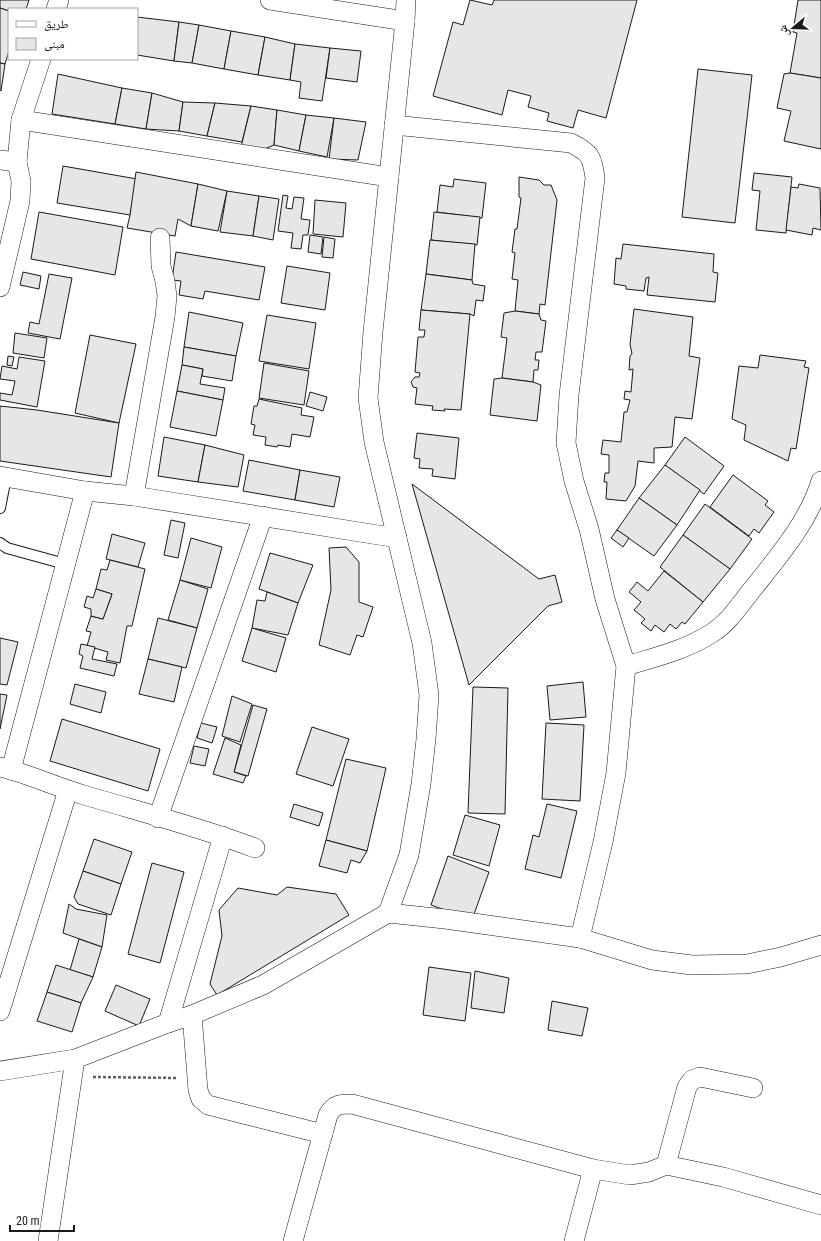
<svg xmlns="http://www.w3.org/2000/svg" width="821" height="1241" font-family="'Roboto Condensed','Noto Naskh Arabic',sans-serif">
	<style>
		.building { fill: #e6e6e6; stroke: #1a1a1a }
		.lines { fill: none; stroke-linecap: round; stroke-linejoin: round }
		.service-casing { stroke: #1a1a1a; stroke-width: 12 }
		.minor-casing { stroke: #1a1a1a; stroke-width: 20 }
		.path { stroke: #5f5f5f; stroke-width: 2.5; stroke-dasharray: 3 2; stroke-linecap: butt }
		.service { stroke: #fff; stroke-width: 10 }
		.minor { stroke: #fff; stroke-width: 19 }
	</style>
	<rect width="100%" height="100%" fill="#fff"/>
	<g class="building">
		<polygon points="0,0 29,0 26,9 9,9 9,11 0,8"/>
		<polygon points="470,0 492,5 494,0 637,0 606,118 578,110 573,128 547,121 549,113 528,107 531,96 508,90 502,115 433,96 453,22 463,25"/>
		<polygon points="798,0 821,0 821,78 790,73 797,33 793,32"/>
		<polygon points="0,8 9,11 9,51 5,64 0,63"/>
		<polygon points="137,17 179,22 174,61 137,55"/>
		<polygon points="179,22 199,25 192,63 174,61"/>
		<polygon points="199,25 231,31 224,69 192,63"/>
		<polygon points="231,31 265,37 258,75 224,69"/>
		<polygon points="265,37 295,44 290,80 258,75"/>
		<polygon points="295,44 330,48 322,101 299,98 301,82 290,80"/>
		<polygon points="330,48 361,51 357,82 326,78"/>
		<polygon points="0,63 5,64 1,91 0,90"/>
		<polygon points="698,69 752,75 735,223 682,217"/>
		<polygon points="790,73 821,78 821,149 784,141 791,111 777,108 784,74"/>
		<polygon points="58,74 122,88 115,124 52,114"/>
		<polygon points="122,88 152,93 146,129 115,124"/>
		<polygon points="152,93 183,102 179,131 146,129"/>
		<polygon points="183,102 215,103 207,136 179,131"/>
		<polygon points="215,103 251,106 242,142 207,136"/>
		<polygon points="251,106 277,110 274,145 262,150 241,147"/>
		<polygon points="277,110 306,115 299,151 274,145"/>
		<polygon points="306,115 334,118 327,157 299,151"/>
		<polygon points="334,118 366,122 358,160 329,159"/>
		<polygon points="63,166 137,179 130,215 57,203"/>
		<polygon points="136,172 198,184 191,226 178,219 175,236 127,228 130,215"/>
		<polygon points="754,173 792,177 786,233 756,230 760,191 752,190"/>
		<polygon points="519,177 539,180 544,185 551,185 557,200 545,305 540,304 539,314 515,311 518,280 512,279 515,253 512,252 515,229 517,229 521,198 519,197"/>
		<polygon points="454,179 486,183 482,218 437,212 440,185 453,187"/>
		<polygon points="198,184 227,191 218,231 191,226"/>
		<polygon points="799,184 820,188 821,230 813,228 812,235 786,230 791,187 798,188"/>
		<polygon points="227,191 259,196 253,236 220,232"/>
		<polygon points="283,195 288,196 286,208 292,209 294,197 304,198 301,219 310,220 308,235 303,235 301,249 291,248 293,233 278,231"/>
		<polygon points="259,196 279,199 273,240 253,236"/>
		<polygon points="315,200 346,203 343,237 313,234"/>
		<polygon points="39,212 123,227 115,275 31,259"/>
		<polygon points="434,212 480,217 477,245 431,240"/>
		<polygon points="310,235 323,237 321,254 308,252"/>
		<polygon points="324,237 335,239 333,258 322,257"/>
		<polygon points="430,240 475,244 472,280 426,274"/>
		<polygon points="623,244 714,254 713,272 718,273 715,302 647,295 649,277 646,278 644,291 626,289 626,286 614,284 616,258 621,259"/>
		<polygon points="176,252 265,267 259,300 205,291 203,299 179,295 181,281 172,280"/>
		<polygon points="287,266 330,273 325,310 281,303"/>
		<polygon points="23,272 41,276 39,289 20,285"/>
		<polygon points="49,274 72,278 60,339 28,333 30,322 39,324"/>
		<polygon points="426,274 472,280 473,284 485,286 483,301 476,300 474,316 470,314 421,310"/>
		<polygon points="634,309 693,317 689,356 700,358 692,419 675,417 672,447 654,448 654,463 638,461 635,486 626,501 606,499 607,482 604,482 605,473 609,473 609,455 601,454 603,440 621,442 624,412 627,412 630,400 624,399 625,391 631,392 633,369 629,370 630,356 632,354 630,344"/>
		<polygon points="421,310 470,314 461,410 444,409 445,411 432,410 433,406 415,404 417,388 413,387 411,382 415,377 419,377 420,373 415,372 418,337 424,337 425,330 419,330"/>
		<polygon points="515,311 539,314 541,320 546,321 542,352 536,352 535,360 539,360 538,370 534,370 533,382 502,378 507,338 501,337 504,313"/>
		<polygon points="189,312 243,323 236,356 184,347"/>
		<polygon points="267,315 316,323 309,369 259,361"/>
		<polygon points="15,333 47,338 44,358 13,353"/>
		<polygon points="90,335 136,344 119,423 75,413"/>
		<polygon points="184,347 236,356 232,381 202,376 203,369 182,365"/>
		<polygon points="760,355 806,361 804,367 809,368 796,449 791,448 788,461 744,440 746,425 732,419 739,366 758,368"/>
		<polygon points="8,356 14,357 12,366 7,365"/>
		<polygon points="19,357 45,361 37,407 0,400 0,393 12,395 15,381 0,379 2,366 17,369"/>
		<polygon points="264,363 309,371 304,405 259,398"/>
		<polygon points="182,365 203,369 200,384 225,388 223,400 177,391"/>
		<polygon points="502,378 533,382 541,385 537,421 490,415 494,379"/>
		<polygon points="177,391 223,400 216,436 170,427"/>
		<polygon points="310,392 327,397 323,411 306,406"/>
		<polygon points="259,399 302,408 301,415 314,417 310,437 292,434 290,447 278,445 277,447 265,445 266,437 253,435 255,425 251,424 254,406 257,406"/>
		<polygon points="0,406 37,410 119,423 111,477 0,461"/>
		<polygon points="417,433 459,438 455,479 432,476 433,469 419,468 420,459 414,458"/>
		<polygon points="164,437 205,445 198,482 158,476"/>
		<polygon points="685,437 724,466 704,494 665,465"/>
		<polygon points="205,445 244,455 238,487 198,482"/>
		<polygon points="249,460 300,470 295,500 243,491"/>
		<polygon points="665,465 700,490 677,525 639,498"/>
		<polygon points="300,470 340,477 334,507 295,500"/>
		<polygon points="733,475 768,501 765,505 774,512 759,533 754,529 749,536 710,507"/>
		<polygon points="412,484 539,579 555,575 562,602 548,606 469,685"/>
		<polygon points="639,498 677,525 654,556 617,530"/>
		<polygon points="705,504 752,539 730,569 683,535"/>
		<polygon points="171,520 185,523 178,558 164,555"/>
		<polygon points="617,530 629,538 623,547 611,538"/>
		<polygon points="112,534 145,543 138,567 106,559"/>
		<polygon points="683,535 730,569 703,602 660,567"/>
		<polygon points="191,538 222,547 211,588 180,580"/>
		<polygon points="346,547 359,562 359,602 373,607 363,637 357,635 350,655 319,645 331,590 329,548"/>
		<polygon points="270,553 313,565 298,603 259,589"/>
		<polygon points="110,560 145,569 132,626 127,626 120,663 106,660 108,652 87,646 91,632 86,631 91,616 103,619 112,594 96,589 101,569 107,570"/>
		<polygon points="664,571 703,602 685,624 682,622 676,629 670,624 664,632 655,625 651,631 641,623 645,619 634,610 641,602 629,592 637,582 648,591"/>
		<polygon points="180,580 208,589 197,628 168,620"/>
		<polygon points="96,589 112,594 103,619 91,616 91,609 84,607 87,596 93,598"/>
		<polygon points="267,592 298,603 288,635 252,628 257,600 265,601"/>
		<polygon points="158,618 197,628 186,668 148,659"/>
		<polygon points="252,628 286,638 276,672 242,661"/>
		<polygon points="0,638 18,642 7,685 0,684"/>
		<polygon points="81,644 95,647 92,659 117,664 114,676 80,668 83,656 79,654"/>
		<polygon points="148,659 182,667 174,702 139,694"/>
		<polygon points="583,682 586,717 550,720 547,686"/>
		<polygon points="75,684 106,692 101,713 70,704"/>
		<polygon points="473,687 508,688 505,814 468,813"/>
		<polygon points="0,694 7,695 0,729"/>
		<polygon points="232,696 252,704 240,742 222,736"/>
		<polygon points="253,705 267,709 248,776 234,772"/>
		<polygon points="62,719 160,749 148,791 50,761"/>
		<polygon points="201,723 217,727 212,743 197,738"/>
		<polygon points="546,723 584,725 580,801 542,799"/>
		<polygon points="312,727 349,739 333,786 296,774"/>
		<polygon points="225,738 241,745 234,772 246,776 243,783 213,774"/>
		<polygon points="194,746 209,749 205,766 190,763"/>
		<polygon points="346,759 386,768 367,851 326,840"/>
		<polygon points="294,804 323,813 319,826 290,817"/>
		<polygon points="547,804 577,811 561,878 525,869 533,835 539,837"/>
		<polygon points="465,815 500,825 489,866 453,855"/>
		<polygon points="94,839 132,852 121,884 83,871"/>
		<polygon points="326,840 367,851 360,863 351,860 347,873 319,866"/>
		<polygon points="448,856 489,872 472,920 431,905"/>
		<polygon points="152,863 184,872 160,963 128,954"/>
		<polygon points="83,871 121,884 111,915 78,904 74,897"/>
		<polygon points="287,887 336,894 349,915 217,995 210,984 222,936 219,910 238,888 277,895"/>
		<polygon points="69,904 76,909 107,915 102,947 63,933"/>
		<polygon points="79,939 102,947 93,977 70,970"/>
		<polygon points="56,965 93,977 81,1003 47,992"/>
		<polygon points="429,967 471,973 465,1021 423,1015"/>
		<polygon points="475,971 509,978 504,1013 471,1008"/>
		<polygon points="116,985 150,999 139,1026 105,1011"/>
		<polygon points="47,992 81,1003 72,1032 37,1021"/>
		<polygon points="552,1001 588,1008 582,1036 548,1030"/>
	</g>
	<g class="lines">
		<g class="service-casing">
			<g id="service">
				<polyline points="0,508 6,477"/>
				<polyline points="0,543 7,548 65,564"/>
			</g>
		</g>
		<g class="minor-casing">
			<g id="minor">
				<polyline points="270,0 405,21"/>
				<polyline points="56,9 59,0"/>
				<polyline points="21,120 389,177"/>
				<path d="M394,125L571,143C591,153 592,157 595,178L569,395L566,443L574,481L589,529L605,599L626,666L616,773L603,842L580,938"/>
				<polyline points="0,160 17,162"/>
				<polyline points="0,287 20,201 21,181 17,162 21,120 41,59"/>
				<polyline points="0,476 85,491 134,496 397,538"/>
				<polyline points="134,496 165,317 167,296 165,281 161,266 160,238"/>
				<path d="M626,666C656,657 686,650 712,633C728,623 739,606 751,591C778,557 808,523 821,481"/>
				<path d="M0,767C29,774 56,787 84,795C141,812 199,827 255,848"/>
				<polyline points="11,770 85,491"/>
				<polyline points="158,818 263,516"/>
				<polyline points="388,913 445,919 580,938 652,960 692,965 747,964 781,957 821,945"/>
				<polyline points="0,1011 68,790"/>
				<polyline points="192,1015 198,1090 201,1099 208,1105 323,1134"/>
				<polyline points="168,1023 223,836"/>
				<polyline points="0,1071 75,1059 168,1023 192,1015 263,985 388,913 409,855 421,784 426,739 429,695 422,643 374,442 368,398 373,332 405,21 406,0"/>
				<polyline points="666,1165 687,1087 692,1080 700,1077 753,1088"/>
				<polyline points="48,1241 75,1059"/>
				<path d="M293,1241L328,1115C334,1104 340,1104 352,1104L593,1169L630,1175L649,1172L666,1165L723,1177L821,1205"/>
				<polyline points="574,1241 593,1169"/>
			</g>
		</g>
		<polyline class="path" points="93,1077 178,1078"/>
		<use href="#service" class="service"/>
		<use href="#minor" class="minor"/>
	</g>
	<rect x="8" y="8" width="130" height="52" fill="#ffffff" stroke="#a3a3a3"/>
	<rect x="16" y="21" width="20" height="6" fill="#ffffff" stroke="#a3a3a3"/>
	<text x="44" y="28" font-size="12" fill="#1a1a1a">طريق</text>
	<rect x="16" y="38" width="20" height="12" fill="#e6e6e6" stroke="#a3a3a3"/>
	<text x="44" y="48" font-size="12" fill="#1a1a1a">مبنى</text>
	<g transform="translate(793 28) rotate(251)" stroke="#ffffff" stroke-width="3" paint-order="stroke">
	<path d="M0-3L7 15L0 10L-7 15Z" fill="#1a1a1a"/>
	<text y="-6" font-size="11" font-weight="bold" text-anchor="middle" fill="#1a1a1a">ش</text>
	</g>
	<path d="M10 1225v6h64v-6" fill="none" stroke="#1a1a1a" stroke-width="2"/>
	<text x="16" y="1225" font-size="12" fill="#1a1a1a" stroke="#ffffff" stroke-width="3" paint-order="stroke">20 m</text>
</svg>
